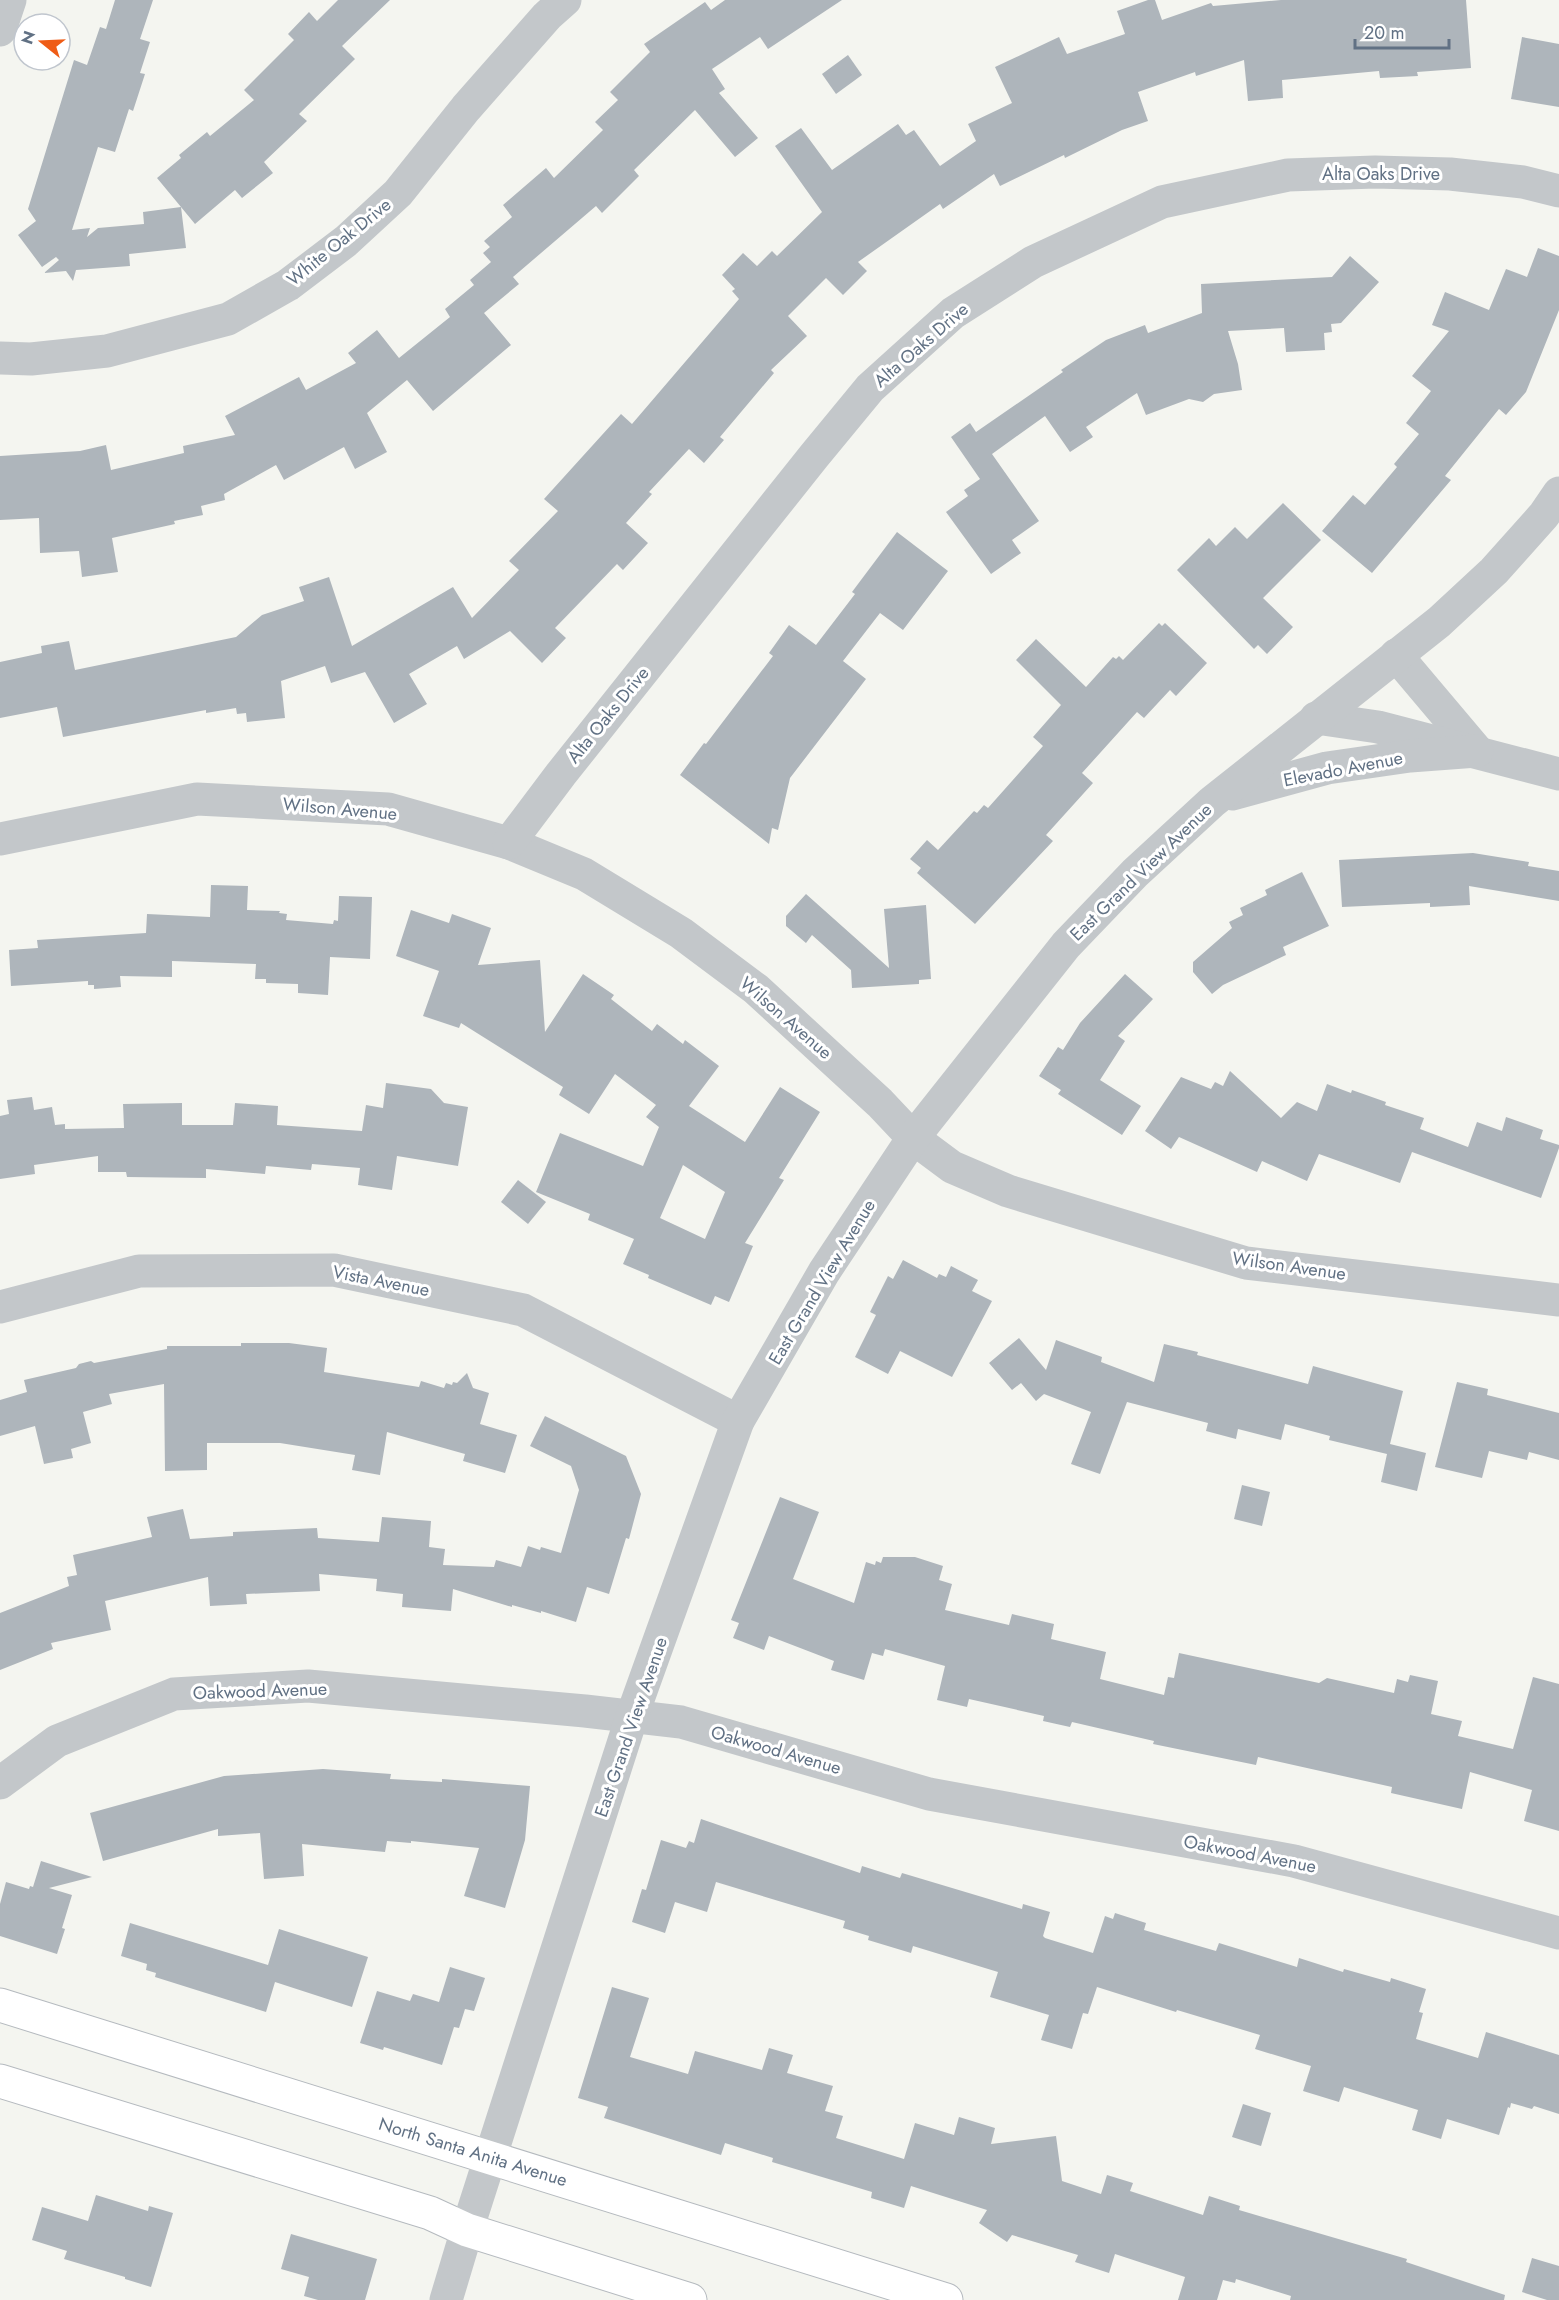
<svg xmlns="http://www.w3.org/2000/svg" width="1559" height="2300" font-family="Jost,sans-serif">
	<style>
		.building { fill: #aeb5bb; fill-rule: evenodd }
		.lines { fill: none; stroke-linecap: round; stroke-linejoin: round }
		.secondary-casing { stroke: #b5babf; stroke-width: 35 }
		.street { stroke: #c3c7ca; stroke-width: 33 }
		.secondary { stroke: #fff; stroke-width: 33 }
		.labels { text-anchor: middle; stroke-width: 6; stroke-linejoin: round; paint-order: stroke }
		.street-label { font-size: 18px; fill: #617184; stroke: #fff }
	</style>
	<rect width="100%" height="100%" fill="#f4f5f0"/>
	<g class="building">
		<polygon points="115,0 153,0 140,39 150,42 140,73 145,74 133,111 129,109 115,152 98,147 72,230 90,228 87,237 98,228 144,224 143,212 181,207 157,178 181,158 179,155 207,132 210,136 254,100 244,90 294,40 288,34 309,12 317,21 338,0 390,0 342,46 355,59 299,114 307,121 264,162 273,173 242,198 235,190 195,224 181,207 186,248 129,254 130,266 76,270 73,281 66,271 44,273 59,260 56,257 42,267 18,235 36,221 28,209 74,60 87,65 100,27 106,29"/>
		<polygon points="725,0 842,0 768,49 760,37 712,69 725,89 719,93 758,138 735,157 695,110 634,170 639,176 602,213 596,206 513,277 519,284 484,313 511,345 433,411 407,380 367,413 387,452 355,469 344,447 284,480 276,465 224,494 225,500 201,506 203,515 174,521 175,524 112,538 118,572 82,577 79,551 40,553 39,518 0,520 0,456 80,451 106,445 111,470 184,453 183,446 235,435 225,416 299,377 306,390 356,363 348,353 377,330 399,358 450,317 445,309 474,285 470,280 491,262 483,253 490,247 484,241 512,217 503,205 546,168 554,178 603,130 595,122 618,100 610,92 650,52 644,44 705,2 711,10"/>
		<polygon points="1148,0 1155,0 1162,20 1211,3 1213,6 1281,0 1466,0 1471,68 1417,72 1418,76 1380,78 1379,71 1282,80 1283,98 1248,101 1244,60 1196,76 1195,72 1138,92 1148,121 1122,130 1065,158 1064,155 1000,186 994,174 943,209 940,204 858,262 867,271 843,295 826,278 788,316 807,336 771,370 774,373 720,437 724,440 704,463 689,449 649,492 652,494 626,523 648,543 623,570 617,564 555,628 566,638 542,663 510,631 464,659 457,646 409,674 427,704 394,723 365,672 331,683 325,666 281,681 285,718 247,722 246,713 237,714 236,708 206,713 206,710 63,737 57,707 0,718 0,662 42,653 41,646 69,641 75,670 236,637 262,615 304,601 299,587 329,577 352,646 453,587 472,618 519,570 509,561 558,511 544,499 621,414 632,424 739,299 732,291 735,289 722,275 743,253 757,266 772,251 777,256 822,212 775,146 801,128 832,170 898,124 906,135 914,130 940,166 976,141 968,124 1012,103 995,67 1059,37 1067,54 1125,34 1117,11"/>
		<polygon points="1522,37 1559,44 1559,107 1511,99"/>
		<polygon points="848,55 862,75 836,94 822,74"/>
		<polygon points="1538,248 1559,256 1559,310 1526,392 1506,415 1499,409 1445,476 1451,480 1372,573 1322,531 1353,495 1365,505 1397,467 1394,464 1419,434 1406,423 1431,391 1412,376 1449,331 1432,325 1445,292 1489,310 1506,269 1527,277"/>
		<polygon points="1350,256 1379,282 1341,323 1331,324 1332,332 1324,333 1325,350 1286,352 1284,328 1228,331 1238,364 1242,390 1214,394 1203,402 1189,399 1146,415 1137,393 1086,427 1093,437 1070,452 1045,416 992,454 1039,521 1012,540 1021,553 991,574 946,512 968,496 964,490 980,479 951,437 970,423 976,432 1063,372 1061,370 1106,340 1145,325 1148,333 1202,313 1201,284 1332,277"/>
		<polygon points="1283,503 1321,540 1263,598 1293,627 1267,654 1258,645 1254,649 1177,570 1209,538 1216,546 1235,527 1247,539"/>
		<polygon points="897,532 948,571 903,630 880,613 843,661 866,679 790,778 778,830 772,828 769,844 680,775 704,743 706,744 773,656 769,653 789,625 816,645 855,594 852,592"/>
		<polygon points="1159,623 1162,626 1165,623 1207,663 1176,696 1170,690 1144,718 1137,712 1082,773 1093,783 1046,835 1053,841 975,924 917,873 921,868 910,859 927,840 938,850 974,811 977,813 984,805 988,808 1043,746 1033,737 1061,705 1016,660 1036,639 1086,687 1113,657 1116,659 1119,656 1123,660"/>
		<polygon points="1473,853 1529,862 1528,866 1559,871 1559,901 1469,886 1470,905 1430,907 1430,903 1342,907 1339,860"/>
		<polygon points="1302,872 1329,926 1283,947 1286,955 1223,985 1212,994 1193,972 1193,962 1232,928 1229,922 1243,915 1240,908 1267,895 1265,890"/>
		<polygon points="211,885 248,886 247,910 280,911 279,913 287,914 286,920 333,924 334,920 338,921 339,896 372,897 370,959 330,957 328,995 298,993 298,984 266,983 266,979 255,979 256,964 172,961 172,977 120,976 121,987 94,989 94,985 88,985 88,981 11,986 9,950 38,948 37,940 146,933 147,914 210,917"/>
		<polygon points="806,894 889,968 884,909 926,905 931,979 919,980 919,984 852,988 851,970 812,935 806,943 786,926 786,916"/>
		<path d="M411,910L449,923L452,914L491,928L478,965L540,960L545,1032L583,974L614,995L611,999L652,1031L657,1024L683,1044L685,1040L719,1066L689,1106L745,1142L780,1087L820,1112L779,1178L784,1180L745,1243L753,1246L729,1302L715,1296L711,1305L648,1278L649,1275L623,1264L634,1239L588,1220L590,1214L536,1192L560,1133L643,1166L659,1127L646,1117L656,1105L615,1074L589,1114L559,1095L563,1087L461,1023L459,1028L423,1016L439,971L396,956ZM683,1165L725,1192L705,1239L660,1218Z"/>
		<polygon points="1125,974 1153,999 1118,1036 1125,1041 1100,1080 1141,1106 1122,1135 1058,1094 1061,1090 1039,1076 1058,1047 1063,1050 1080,1023"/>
		<polygon points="1230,1071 1281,1118 1297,1102 1317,1111 1327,1084 1351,1093 1352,1090 1386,1102 1385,1105 1424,1118 1420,1129 1468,1147 1477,1122 1502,1131 1506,1117 1543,1130 1540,1139 1559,1145 1559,1148 1541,1198 1412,1152 1400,1183 1319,1154 1307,1181 1262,1161 1257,1172 1179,1137 1171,1149 1145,1131 1181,1077 1211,1089 1215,1082 1223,1086"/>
		<polygon points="386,1083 431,1089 444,1103 468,1107 458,1166 397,1156 392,1190 358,1185 360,1168 312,1164 311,1170 266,1166 265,1174 206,1169 206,1178 127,1177 126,1172 98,1172 98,1156 34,1165 35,1174 0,1179 0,1116 9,1114 7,1100 32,1097 34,1110 52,1107 55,1125 65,1124 65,1129 124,1128 123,1104 182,1103 182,1125 233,1125 235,1103 278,1106 277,1125 362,1131 366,1105 383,1108"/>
		<polygon points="518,1180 546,1202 528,1224 501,1202"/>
		<polygon points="903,1260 937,1278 939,1274 946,1277 951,1266 978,1280 972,1291 992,1301 952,1377 900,1351 888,1374 855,1357 876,1315 870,1312 888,1276 893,1279"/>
		<polygon points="1019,1338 1046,1370 1056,1340 1102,1357 1101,1362 1154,1382 1164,1344 1198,1352 1197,1355 1308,1384 1313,1366 1403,1391 1390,1444 1426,1453 1417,1491 1381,1482 1387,1454 1329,1440 1330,1436 1285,1424 1281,1440 1238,1429 1236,1439 1206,1431 1208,1423 1127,1402 1100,1474 1071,1464 1091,1412 1044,1394 1036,1401 1021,1383 1012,1390 989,1363"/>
		<polygon points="241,1343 289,1343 327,1348 324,1372 419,1387 421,1381 444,1388 446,1383 452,1385 453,1382 457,1383 467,1373 473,1388 489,1393 480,1424 517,1435 505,1473 463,1461 465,1454 387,1432 380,1475 352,1470 355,1455 280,1443 207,1443 207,1470 165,1471 164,1384 109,1394 112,1404 83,1412 91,1443 71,1449 73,1458 44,1464 35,1426 0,1436 0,1400 27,1392 24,1380 76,1368 79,1364 91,1361 94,1363 167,1349 167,1346 241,1346"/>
		<polygon points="1457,1382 1488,1389 1487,1395 1559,1413 1559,1460 1529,1452 1527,1460 1489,1451 1482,1478 1435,1467"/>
		<polygon points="545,1416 626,1456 641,1494 629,1539 626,1538 609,1594 587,1587 576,1622 541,1611 541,1613 512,1605 512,1607 453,1589 451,1611 402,1607 403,1594 376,1591 377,1579 319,1574 320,1591 246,1594 247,1604 210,1606 208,1577 105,1601 111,1630 51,1643 53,1649 0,1670 0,1613 69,1586 67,1577 77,1575 73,1555 152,1537 147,1517 183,1509 190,1539 233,1536 233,1532 317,1528 318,1538 379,1542 382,1517 431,1521 429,1547 445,1549 443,1565 494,1567 496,1560 521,1567 528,1546 540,1550 541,1547 561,1553 579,1490 571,1466 530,1446"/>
		<polygon points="1242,1485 1270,1492 1262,1526 1234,1519"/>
		<polygon points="780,1497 819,1512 793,1579 854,1603 866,1562 875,1565 876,1561 881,1563 883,1557 915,1557 943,1566 939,1580 952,1584 945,1610 1009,1625 1012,1614 1054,1624 1051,1639 1106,1652 1100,1679 1164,1695 1168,1677 1174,1678 1179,1653 1319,1683 1327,1678 1394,1693 1397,1679 1408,1682 1410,1675 1438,1681 1431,1714 1462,1721 1458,1736 1513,1749 1533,1677 1559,1684 1559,1831 1524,1821 1532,1790 1470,1772 1462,1809 1391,1793 1392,1787 1258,1757 1256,1765 1153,1744 1154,1741 1072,1722 1070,1727 1043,1721 1044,1716 969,1699 967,1707 937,1700 945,1666 885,1649 883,1656 872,1653 864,1680 831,1670 834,1661 769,1636 764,1650 733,1638 739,1623 731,1620"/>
		<polygon points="323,1769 391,1774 390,1779 442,1782 442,1779 530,1786 525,1840 505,1908 464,1896 479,1848 411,1841 411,1843 387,1841 385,1852 302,1844 304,1876 264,1879 260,1833 218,1836 218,1829 103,1861 90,1813 224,1776"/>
		<polygon points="701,1819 860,1873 862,1866 900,1878 902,1873 1022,1909 1023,1904 1050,1912 1043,1936 1045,1938 1093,1953 1105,1916 1113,1919 1115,1913 1146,1923 1144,1930 1216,1951 1219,1943 1297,1967 1299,1958 1343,1972 1344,1969 1390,1982 1391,1978 1426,1989 1419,2012 1423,2013 1416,2039 1478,2058 1486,2032 1559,2055 1559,2114 1534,2106 1532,2109 1511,2103 1510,2108 1508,2107 1499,2135 1447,2119 1441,2139 1412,2130 1418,2110 1344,2087 1339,2102 1303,2091 1311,2066 1255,2049 1260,2035 1177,2010 1176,2012 1097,1987 1088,2014 1083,2013 1072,2049 1041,2040 1049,2015 990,1997 998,1972 913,1946 911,1953 868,1940 869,1936 843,1928 845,1921 716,1882 707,1912 675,1902 665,1933 632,1922 642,1889 646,1890 661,1840 686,1848 689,1841 694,1843"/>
		<polygon points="41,1861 92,1877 49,1888 72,1895 62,1928 65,1929 57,1954 0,1936 0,1904 6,1882 29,1889 30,1886 33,1887"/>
		<polygon points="130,1923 268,1965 279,1929 368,1957 352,2007 275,1982 266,2012 155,1977 156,1973 146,1970 147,1964 121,1956"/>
		<polygon points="450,1967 485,1978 474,2011 465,2009 459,2028 454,2027 442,2065 384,2047 383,2050 360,2043 377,1991 410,2001 413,1994 439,2002"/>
		<polygon points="612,1987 649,1998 630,2057 688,2074 695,2051 762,2070 769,2048 793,2055 787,2073 833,2086 825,2111 843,2116 836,2138 904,2159 915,2123 954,2135 959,2117 995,2128 991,2144 1056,2136 1062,2181 1101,2194 1107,2175 1133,2183 1130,2191 1203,2215 1209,2196 1240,2206 1239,2210 1407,2259 1406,2262 1505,2295 1504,2300 1290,2300 1291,2296 1236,2279 1235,2283 1223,2280 1217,2300 1178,2300 1185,2277 1115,2254 1109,2273 1075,2262 1078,2255 1012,2235 1007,2242 979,2223 987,2210 911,2186 904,2208 871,2198 872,2192 772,2162 773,2158 725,2143 721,2155 604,2118 608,2107 578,2098"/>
		<polygon points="1243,2104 1271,2113 1261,2146 1232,2137"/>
		<polygon points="96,2195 148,2211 149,2206 173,2213 151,2287 125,2279 125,2277 64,2259 67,2251 32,2240 42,2207 88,2221"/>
		<polygon points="291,2234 377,2259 365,2300 318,2300 304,2296 309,2277 281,2269"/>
		<polygon points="1532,2258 1559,2266 1559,2300 1547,2300 1522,2292"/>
	</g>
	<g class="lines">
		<g class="secondary-casing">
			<g id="secondary">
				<polyline points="0,2005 946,2300"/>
				<polyline points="0,2081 430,2213 467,2230 690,2300"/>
			</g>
		</g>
		<g class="street">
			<polyline points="0,30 10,0"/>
			<polyline points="0,358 31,359 107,351 228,319 288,285 346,241 398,193 466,108 547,16 565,0"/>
			<polyline points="1396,655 1477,751"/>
			<polyline points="1316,718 1378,727 1559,774"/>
			<polyline points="1232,794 1327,768 1410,756 1477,751"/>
			<polyline points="0,839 197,799 388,809 509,843 584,874 681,933 756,989 880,1103 913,1138 952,1167 1008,1191 1246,1263 1559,1300"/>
			<polyline points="509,843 561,774 814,456 870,388 953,313 1033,262 1162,202 1288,175 1375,172 1450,174 1523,182 1559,191"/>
			<polyline points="0,1307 139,1271 334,1270 523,1310 738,1421"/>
			<polyline points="0,1783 57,1741 174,1694 308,1686 585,1711 681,1722 929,1794 1294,1861 1559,1933"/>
			<polyline points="446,2300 467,2230 632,1716 738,1421 824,1272 913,1138 1066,945 1135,873 1212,802 1439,622 1494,571 1544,515 1559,493"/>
		</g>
		<use href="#secondary" class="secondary"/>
	</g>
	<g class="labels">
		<g class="street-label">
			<text x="1381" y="180">Alta Oaks Drive</text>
			<text transform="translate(339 242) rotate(-39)" y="6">White Oak Drive</text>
			<text transform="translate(921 345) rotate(-41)" y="6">Alta Oaks Drive</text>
			<text transform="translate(608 715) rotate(-51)" y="6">Alta Oaks Drive</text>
			<text transform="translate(1343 769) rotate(-11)" y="6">Elevado Avenue</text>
			<text transform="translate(340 809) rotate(5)" y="6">Wilson Avenue</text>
			<text transform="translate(1141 872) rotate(-44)" y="6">East Grand View Avenue</text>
			<text transform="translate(786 1018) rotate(41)" y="6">Wilson Avenue</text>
			<text transform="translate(1289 1266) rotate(8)" y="6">Wilson Avenue</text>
			<text transform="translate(381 1281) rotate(11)" y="6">Vista Avenue</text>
			<text transform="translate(822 1282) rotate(-59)" y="6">East Grand View Avenue</text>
			<text transform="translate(260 1691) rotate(-2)" y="6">Oakwood Avenue</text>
			<text transform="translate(631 1727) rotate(-71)" y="6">East Grand View Avenue</text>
			<text transform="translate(776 1750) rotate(16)" y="6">Oakwood Avenue</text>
			<text transform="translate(1250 1854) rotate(11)" y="6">Oakwood Avenue</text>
			<text transform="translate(473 2152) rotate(17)" y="6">North Santa Anita Avenue</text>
		</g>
	</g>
	<g transform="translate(42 42) rotate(288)"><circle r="28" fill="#ffffff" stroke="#c0c6ce" stroke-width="1.5"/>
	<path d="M0-4.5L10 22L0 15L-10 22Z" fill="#ef5c16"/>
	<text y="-9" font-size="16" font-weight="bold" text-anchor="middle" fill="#617184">N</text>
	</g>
	<path d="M1355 39v9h94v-9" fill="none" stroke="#617184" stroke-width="3"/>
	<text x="1364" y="39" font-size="18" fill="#617184" stroke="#ffffff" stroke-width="4.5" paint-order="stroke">20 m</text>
</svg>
